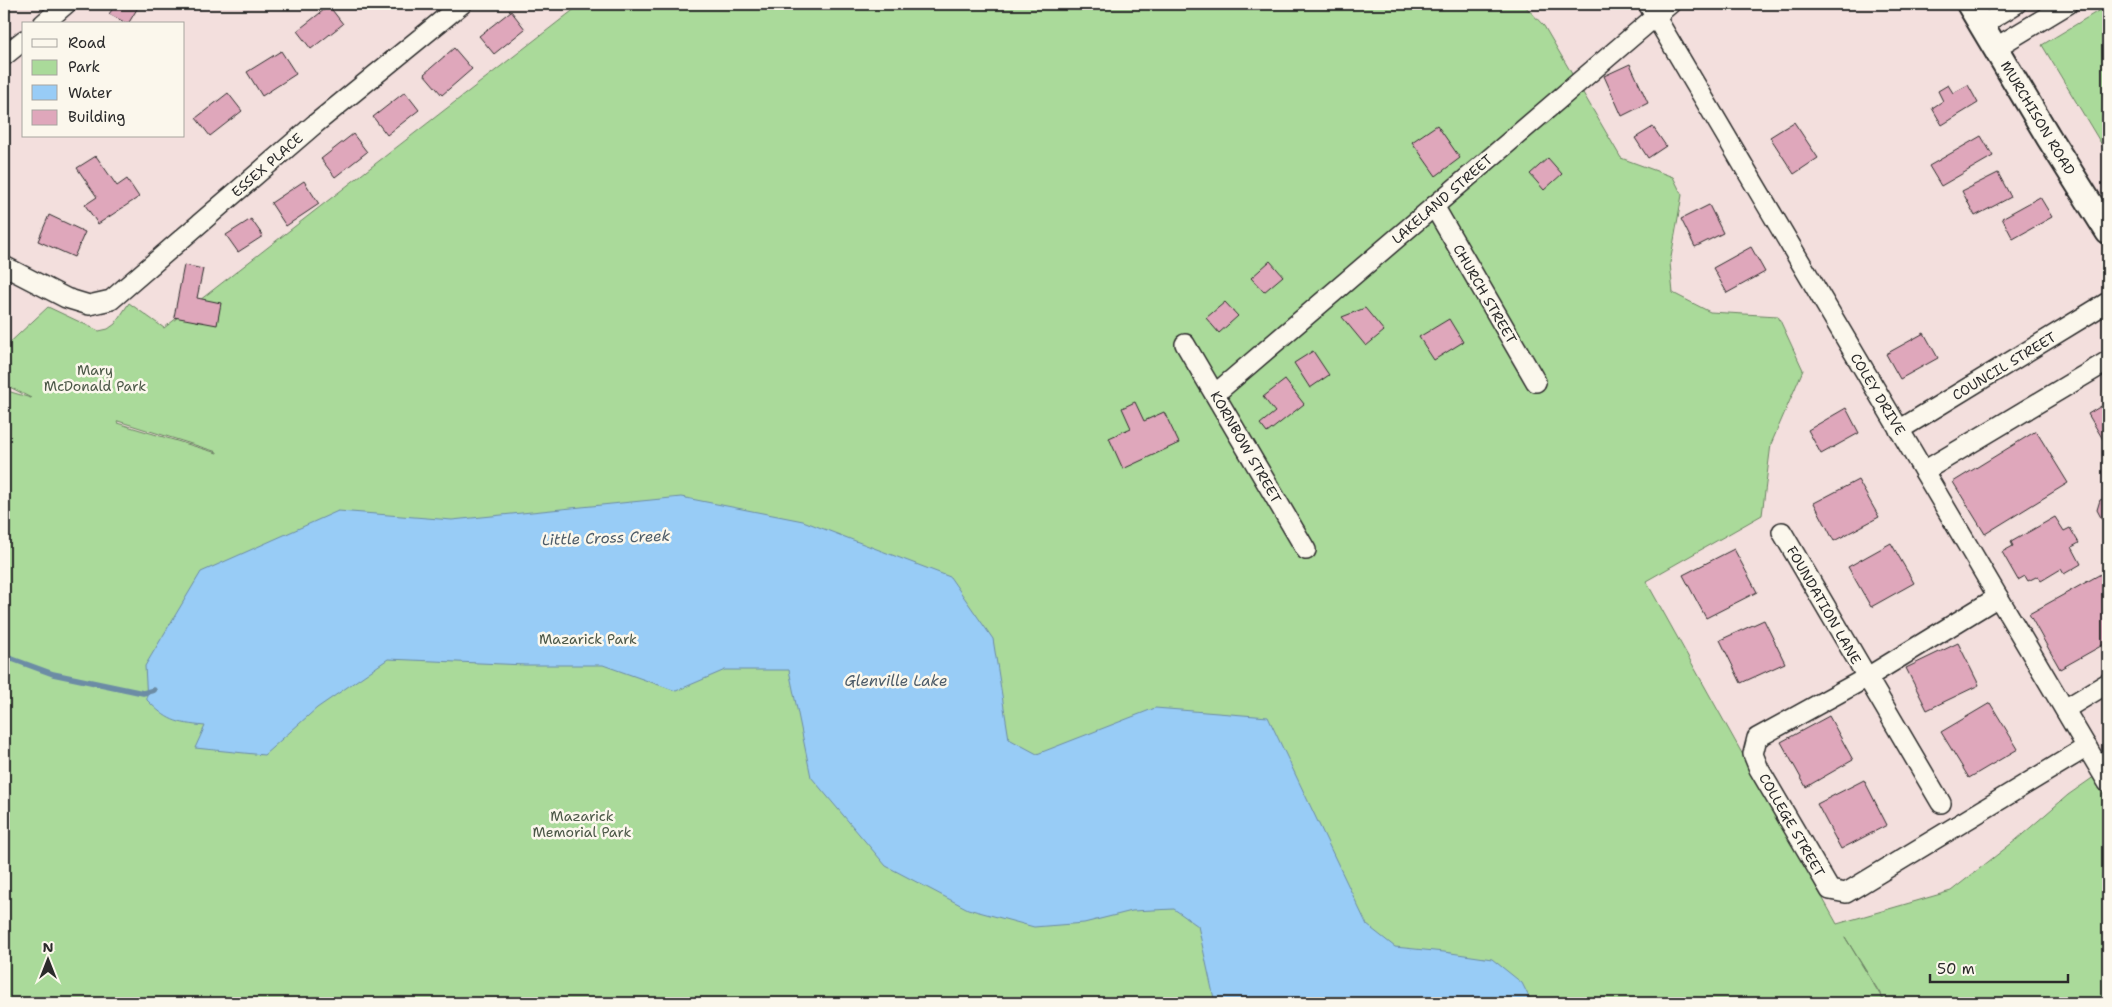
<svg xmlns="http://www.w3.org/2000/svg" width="2112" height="1007" font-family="'Shantell Sans',sans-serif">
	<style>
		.green { fill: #aada9a; stroke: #6a8262; fill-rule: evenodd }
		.water { fill: #98ccf6; stroke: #6c8ca5 }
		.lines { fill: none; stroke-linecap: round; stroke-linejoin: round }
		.stream { stroke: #6c8ca5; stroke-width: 5.5 }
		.building { fill: #dfa7bb; stroke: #2b2b2b }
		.minor-casing { stroke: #2b2b2b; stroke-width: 22 }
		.major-casing { stroke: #2b2b2b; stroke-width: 28 }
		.minor { stroke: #fbf7ec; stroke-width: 19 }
		.major { stroke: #fbf7ec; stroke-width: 24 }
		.labels { text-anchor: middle; stroke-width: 5; stroke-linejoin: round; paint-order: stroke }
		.street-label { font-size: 14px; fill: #2b2b2b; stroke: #fbf7ec }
		.park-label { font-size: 14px; fill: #4b5747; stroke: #fbf7ec }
		.water-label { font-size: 15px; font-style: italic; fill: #4c5b68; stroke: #fbf7ec }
	</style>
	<rect width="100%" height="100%" fill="#f3dfdd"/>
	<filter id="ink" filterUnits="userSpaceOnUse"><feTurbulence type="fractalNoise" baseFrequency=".02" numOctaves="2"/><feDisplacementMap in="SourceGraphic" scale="10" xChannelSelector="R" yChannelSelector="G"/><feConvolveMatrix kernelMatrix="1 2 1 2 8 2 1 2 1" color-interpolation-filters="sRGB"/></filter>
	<g filter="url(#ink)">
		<g class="green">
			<path d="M581,4H1523L1544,26L1621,158L1673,177L1682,195L1670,263L1673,293L1710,312L1778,316L1803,370L1771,444L1762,515L1646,581L1837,924L1951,891L2016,840L2068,795L2108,767V1003H1886L1845,937L1885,1003H4V390L31,398L4,384V348L48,307L99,331L108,329L115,324L129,303L164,328ZM118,421L217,452V453L117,423Z"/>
			<polygon points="2108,5 2108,155 2042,45"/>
		</g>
		<path class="water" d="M681,497L803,521L950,577L993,639L1009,739L1037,754L1155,708L1268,717L1367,925L1395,947L1444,952L1492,959L1522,983L1532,1003H1215L1198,926L1174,909L1132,911L1084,923L1034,927L968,909L886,866L811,777L789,670H725L676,691L603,665H525L388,659L317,708L264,755L195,748L205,726C175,723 168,721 147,700L145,666L201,572L338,511L452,520Z"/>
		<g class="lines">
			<polyline class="stream" points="4,656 53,674 143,693 154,690"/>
		</g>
		<g class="building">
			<polygon points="116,4 140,4 128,24 109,14"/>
			<polygon points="356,4 367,4 360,9"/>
			<polygon points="540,4 551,4 544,9"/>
			<polygon points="329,6 343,24 311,49 297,31"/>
			<polygon points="511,11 525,29 494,54 479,36"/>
			<polygon points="454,48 472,69 442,95 424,74"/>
			<polygon points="281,51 296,74 262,96 247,72"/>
			<polygon points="1630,64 1648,103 1622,116 1604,76"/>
			<polygon points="1948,85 1953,93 1968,85 1978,103 1942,125 1932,108 1943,101 1938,91"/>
			<polygon points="405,92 419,110 387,135 373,117"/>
			<polygon points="228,93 242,111 210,136 196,118"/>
			<polygon points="1794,122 1818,158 1794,174 1770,137"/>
			<polygon points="1437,125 1460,158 1436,176 1412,142"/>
			<polygon points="1653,127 1666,146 1648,158 1635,138"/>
			<polygon points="2108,132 2108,149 2101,136"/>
			<polygon points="353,134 367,152 335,177 321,159"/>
			<polygon points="1981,136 1993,156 1941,186 1929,166"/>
			<polygon points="96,156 117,186 127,179 139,197 98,224 85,205 97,197 77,168"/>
			<polygon points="1548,158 1562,174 1544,190 1530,174"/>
			<polygon points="1998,173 2011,197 1975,216 1962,191"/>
			<polygon points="304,181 319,204 286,226 271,203"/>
			<polygon points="2040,197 2052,217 2013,239 2002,218"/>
			<polygon points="1709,205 1723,233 1695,247 1681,219"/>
			<polygon points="49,215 85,232 74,257 38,241"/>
			<polygon points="251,219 263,236 238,252 226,235"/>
			<polygon points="1751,247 1765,272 1727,293 1713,268"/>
			<polygon points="1270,261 1283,276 1264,292 1251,278"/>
			<polygon points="184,265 203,269 197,298 221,303 217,325 174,317"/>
			<polygon points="1225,302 1238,316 1219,333 1206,318"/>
			<polygon points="1365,308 1384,331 1366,346 1342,317"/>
			<polygon points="1449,319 1463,342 1434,360 1419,337"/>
			<polygon points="1924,333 1938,358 1900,379 1886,354"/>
			<polygon points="1313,351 1329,375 1310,388 1294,363"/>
			<polygon points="1285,380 1304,404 1267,433 1260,424 1275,412 1263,397"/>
			<polygon points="1135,402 1144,421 1164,412 1179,443 1123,469 1109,438 1131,428 1122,408"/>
			<polygon points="2108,402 2108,448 2088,414"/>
			<polygon points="1846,408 1859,433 1821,454 1808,430"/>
			<polygon points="2036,431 2068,483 1985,534 1953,482"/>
			<polygon points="1858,480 1879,517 1834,541 1814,503"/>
			<polygon points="2108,497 2108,531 2097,510 2100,500"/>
			<polygon points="2055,517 2064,531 2070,528 2079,543 2072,547 2081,564 2064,574 2061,569 2041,581 2038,576 2028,581 2025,576 2018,580 2002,552 2013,546 2011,542"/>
			<polygon points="1891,543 1914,583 1871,607 1848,567"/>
			<polygon points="1734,549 1757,592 1706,618 1683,575"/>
			<polygon points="2108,570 2108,642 2060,669 2029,614"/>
			<polygon points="1764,620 1785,663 1741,683 1720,640"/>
			<polygon points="1958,643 1979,685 1927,710 1906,668"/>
			<polygon points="1990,703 2018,749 1969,778 1941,732"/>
			<polygon points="1829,716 1853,760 1806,787 1781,742"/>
			<polygon points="1864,780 1887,825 1841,849 1817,804"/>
		</g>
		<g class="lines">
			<g class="minor-casing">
				<g id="minor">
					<polyline points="1648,4 2108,783"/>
					<polyline points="43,24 66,4"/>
					<polyline points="1982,25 2016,4"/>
					<polyline points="1995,48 2068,4"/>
					<polyline points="4,56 24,40"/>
					<polyline points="1434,206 1536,382"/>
					<polyline points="4,266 66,298 89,305 111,300 315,124 462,4"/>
					<polyline points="1185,344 1306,550"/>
					<polyline points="1215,394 1670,4"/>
					<polyline points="1899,430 2108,302"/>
					<polyline points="1924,471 2108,361"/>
					<polyline points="1782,532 1941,803"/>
					<polyline points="1998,597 1866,678 1757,738 1753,754 1759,769 1823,878 1830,890 1846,893 2087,747"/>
					<polyline points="2065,709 2108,683"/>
				</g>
			</g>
			<g class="major-casing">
				<polyline id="major" points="1969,4 2049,138 2108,232"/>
			</g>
			<use href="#minor" class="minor"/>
			<use href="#major" class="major"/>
		</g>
	</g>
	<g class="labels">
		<g class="street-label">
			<text transform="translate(2038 118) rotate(59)" y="5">MURCHISON ROAD</text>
			<text transform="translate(267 165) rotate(-41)" y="5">ESSEX PLACE</text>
			<text transform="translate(1442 199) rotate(-41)" y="5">LAKELAND STREET</text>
			<text transform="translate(1485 294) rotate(60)" y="5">CHURCH STREET</text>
			<text transform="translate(2004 366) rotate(-31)" y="5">COUNCIL STREET</text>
			<text transform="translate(1878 394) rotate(59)" y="5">COLEY DRIVE</text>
			<text transform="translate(1246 447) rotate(60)" y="5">KORNBOW STREET</text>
			<text transform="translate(1824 605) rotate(60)" y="5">FOUNDATION LANE</text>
			<text transform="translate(1792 825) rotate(60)" y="5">COLLEGE STREET</text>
		</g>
		<g class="park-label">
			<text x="95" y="375">Mary<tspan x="95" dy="16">McDonald Park</tspan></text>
			<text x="588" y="644">Mazarick Park</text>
			<text x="582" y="821">Mazarick<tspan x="582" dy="16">Memorial Park</tspan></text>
		</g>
		<g class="water-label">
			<text transform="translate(606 538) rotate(-2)" y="5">Little Cross Creek</text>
			<text x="896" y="686">Glenville Lake</text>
		</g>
	</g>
	<rect width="2112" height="1007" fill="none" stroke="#fbf7ec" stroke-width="20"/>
	<rect x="10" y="10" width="2092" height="987" fill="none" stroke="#2b2b2b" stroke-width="2" filter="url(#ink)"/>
	<rect x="22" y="22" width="162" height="115" fill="#fbf7ec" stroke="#a8a59f"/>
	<rect x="32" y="39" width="25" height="8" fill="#fbf7ec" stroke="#a8a59f"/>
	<text x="68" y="48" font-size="15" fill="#2b2b2b">Road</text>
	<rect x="32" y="60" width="25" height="15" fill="#aada9a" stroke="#a8a59f"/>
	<text x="68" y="72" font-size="15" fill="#2b2b2b">Park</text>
	<rect x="32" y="85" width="25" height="15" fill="#98ccf6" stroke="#a8a59f"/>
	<text x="68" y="98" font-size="15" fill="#2b2b2b">Water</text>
	<rect x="32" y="110" width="25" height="15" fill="#dfa7bb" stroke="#a8a59f"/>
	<text x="68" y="122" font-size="15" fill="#2b2b2b">Building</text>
	<g transform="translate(48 960)" stroke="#fbf7ec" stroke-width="4" paint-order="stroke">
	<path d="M0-4L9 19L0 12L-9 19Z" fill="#2b2b2b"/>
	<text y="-8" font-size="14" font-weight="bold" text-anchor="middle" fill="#2b2b2b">N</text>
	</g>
	<path d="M1930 974v8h138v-8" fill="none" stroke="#2b2b2b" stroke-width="2.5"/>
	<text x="1937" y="974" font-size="15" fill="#2b2b2b" stroke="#fbf7ec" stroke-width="4" paint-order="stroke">50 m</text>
</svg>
